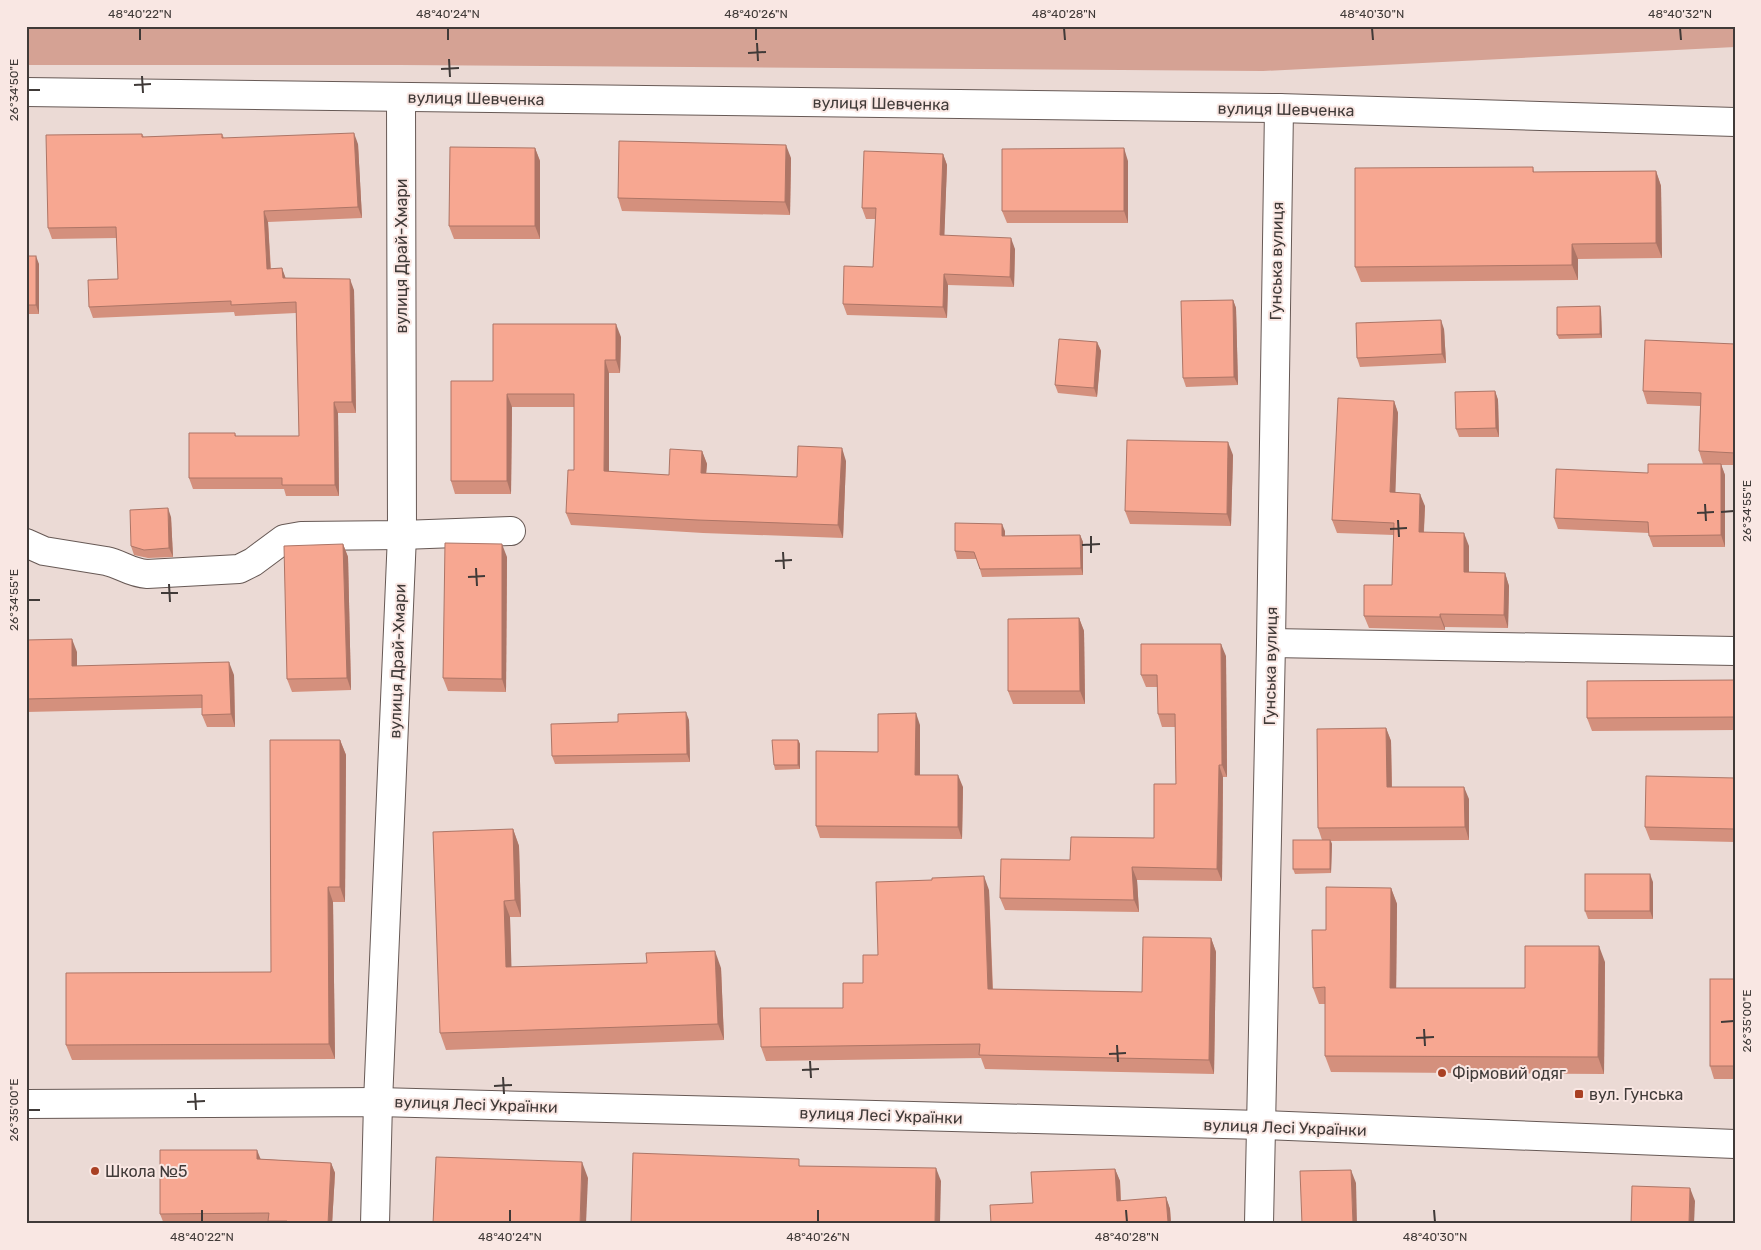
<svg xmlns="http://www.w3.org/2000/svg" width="1761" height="1250" font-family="Rubik,sans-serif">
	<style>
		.green { fill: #d5a294 }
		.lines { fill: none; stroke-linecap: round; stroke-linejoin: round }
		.minor-casing { stroke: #675955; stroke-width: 30 }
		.minor { stroke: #fff; stroke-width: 28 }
		.wall { fill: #d4907d }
		.shaded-wall { fill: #ad7566 }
		.building { fill: #f7a791; stroke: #ad7566 }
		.ticks { fill: none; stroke: #403a38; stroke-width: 2 }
		.poi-dot { fill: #a94023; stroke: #f9e7e3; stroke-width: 2 }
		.labels { text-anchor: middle; stroke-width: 4; stroke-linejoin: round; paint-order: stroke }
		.street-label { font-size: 16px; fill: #403a38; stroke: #f9e7e3 }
		.poi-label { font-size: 16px; fill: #403a38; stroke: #f9e7e3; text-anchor: start }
		.neatline { fill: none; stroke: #403a38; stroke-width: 2 }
		.ticks-label { font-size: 12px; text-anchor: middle; fill: #403a38 }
	</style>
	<rect width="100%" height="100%" fill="#ebdad5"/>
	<polygon class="green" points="26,26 1735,26 1735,47 1263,71 399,65 26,65"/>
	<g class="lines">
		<g class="minor-casing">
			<g id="minor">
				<polyline points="26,92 1279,108 1735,122"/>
				<path d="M26,543L44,551L106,561C121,564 130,573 147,574L239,569L253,562L284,539L301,536L402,535L511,531"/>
				<polyline points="1271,643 1735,651"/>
				<polyline points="26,1104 378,1102 1261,1125 1735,1144"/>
				<polyline points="375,1224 378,1102 402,535 401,97"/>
				<polyline points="1259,1224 1271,643 1279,108"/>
			</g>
		</g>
		<use href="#minor" class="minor"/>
	</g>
	<g class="wall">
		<polygon points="142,134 144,137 222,134 224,138 358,144 362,218 268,222 271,269 282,268 285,278 354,290 356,413 338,413 339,496 286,496 284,489 193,489 189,478 235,433 236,436 299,436 296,313 235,316 234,312 93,318 89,307 118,279 117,238 52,239 48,228"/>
		<polygon points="535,148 540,161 540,239 454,239 449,226"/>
		<polygon points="943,154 947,165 944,236 1015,249 1014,287 948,285 947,318 847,315 843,304 873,267 876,219 866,219 862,208"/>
		<polygon points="791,158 790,215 622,211 618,198"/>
		<polygon points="1128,161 1128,223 1007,223 1002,211"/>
		<polygon points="1533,167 1534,172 1656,171 1661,186 1662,258 1578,259 1578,280 1361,282 1355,267"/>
		<polygon points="26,256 39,264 39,314 26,314"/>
		<polygon points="1233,300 1236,308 1238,385 1186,387 1183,378"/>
		<polygon points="1600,306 1601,311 1602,338 1559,339 1557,335"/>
		<polygon points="1444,329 1446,363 1360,367 1357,358"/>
		<polygon points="621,337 620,373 609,373 609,472 669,475 702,451 707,464 706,473 797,477 846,461 843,538 703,533 571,525 566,513 574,470 574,407 512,407 511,494 455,494 451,481 493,381"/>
		<polygon points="1097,342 1101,351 1097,397 1058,393 1055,385"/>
		<polygon points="1735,344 1735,465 1721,465 1725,475 1725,547 1653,547 1649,536 1649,533 1558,529 1554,518 1703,464 1699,451 1700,406 1647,404 1643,391"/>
		<polygon points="1495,391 1498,400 1499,437 1459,437 1456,429"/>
		<polygon points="1394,401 1398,413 1395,492 1425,506 1424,532 1469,546 1469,572 1505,573 1509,586 1508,628 1445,627 1445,630 1369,628 1364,616 1392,585 1394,535 1337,533 1332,520"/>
		<polygon points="1233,455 1231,526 1130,524 1125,511"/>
		<polygon points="171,517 173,557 148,558 134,555 131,546"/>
		<polygon points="1005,531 1005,536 1080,535 1083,542 1083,575 982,577 977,559 957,559 955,551"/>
		<polygon points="343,544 348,557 351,690 292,692 287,679"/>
		<polygon points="507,557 506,692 448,691 443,678"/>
		<polygon points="1079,618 1084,631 1085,704 1013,704 1008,691"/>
		<polygon points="26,640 77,652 77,666 234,675 235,727 207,727 202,715 202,708 26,712"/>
		<polygon points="1226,656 1227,777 1223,777 1222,881 1137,880 1139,912 1005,910 1000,898 1070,860 1154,838 1176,784 1175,727 1162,727 1158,714 1158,687 1146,687 1141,675"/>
		<polygon points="1735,680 1735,730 1592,731 1587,718"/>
		<polygon points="689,720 690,762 555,764 552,756"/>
		<polygon points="920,725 920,775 963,787 962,839 820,838 816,826 878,752"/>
		<polygon points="1386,728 1391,741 1392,787 1469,799 1469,840 1331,841 1332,844 1331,873 1295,874 1293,869 1322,840 1318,828"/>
		<polygon points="340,740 346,755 345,902 333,902 335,1059 72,1060 66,1045 271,972"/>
		<polygon points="798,740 800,744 800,769 775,770 774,765"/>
		<polygon points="1735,778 1735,842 1650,840 1645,827"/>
		<polygon points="513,829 519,846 521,917 510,917 511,967 721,968 724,1040 446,1050 440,1033"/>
		<polygon points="1653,882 1653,919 1588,919 1585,911"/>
		<polygon points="1391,888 1397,904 1396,988 1525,988 1605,962 1604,1074 1331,1072 1325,1056 1325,1004 1319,1004 1313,988 1326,930"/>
		<polygon points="989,890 993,989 1142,992 1211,938 1216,952 1214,1074 985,1069 981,1058 766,1061 761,1047 843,1008 863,983 878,955"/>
		<polygon points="1735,979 1735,1079 1714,1079 1710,1066"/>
		<polygon points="261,1159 331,1163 335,1173 332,1224 164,1224 160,1214"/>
		<polygon points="1115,1169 1120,1181 1121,1201 1166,1197 1170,1209 1171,1224 991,1224 1033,1203"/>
	</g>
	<g class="shaded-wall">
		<polygon points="354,133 358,144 362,218 358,207"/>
		<polygon points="786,145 791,158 790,215 785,202"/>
		<polygon points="535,148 540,161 540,239 535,226"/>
		<polygon points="1124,148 1128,161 1128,223 1124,211"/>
		<polygon points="943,154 947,165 944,246 940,235"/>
		<polygon points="1656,171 1661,186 1662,258 1656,243"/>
		<polygon points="264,211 268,222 271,280 267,269"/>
		<polygon points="1011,238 1015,249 1014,287 1010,277"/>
		<polygon points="1572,244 1578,259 1578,280 1572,265"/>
		<polygon points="36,256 39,264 39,314 36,305"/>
		<polygon points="282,268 286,279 283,278"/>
		<polygon points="944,274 948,285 947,318 943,307"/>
		<polygon points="350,279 354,290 356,413 352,402"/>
		<polygon points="1233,300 1236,308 1238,385 1234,377"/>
		<polygon points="1600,306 1601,311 1602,338 1600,334"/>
		<polygon points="1441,320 1444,329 1446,363 1442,354"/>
		<polygon points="616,324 621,337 620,373 616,360"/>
		<polygon points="1097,342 1101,351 1097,397 1094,388"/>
		<polygon points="605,360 609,373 609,484 604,471"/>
		<polygon points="1495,391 1498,400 1499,437 1496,428"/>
		<polygon points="507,394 512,407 511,494 507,481"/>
		<polygon points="1394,401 1398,413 1395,505 1390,492"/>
		<polygon points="334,402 338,413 339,496 335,485"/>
		<polygon points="1228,442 1233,455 1231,526 1227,514"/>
		<polygon points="842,448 846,461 843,538 838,525"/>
		<polygon points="702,451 707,464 705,486 701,473"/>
		<polygon points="1721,464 1725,475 1725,547 1721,535"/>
		<polygon points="1420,494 1425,506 1423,545 1419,532"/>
		<polygon points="168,508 171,517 173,557 169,548"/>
		<polygon points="1002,524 1005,531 1005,544 1002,536"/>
		<polygon points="1464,533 1469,546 1469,585 1464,572"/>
		<polygon points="1080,535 1083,542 1083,575 1081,568"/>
		<polygon points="343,544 348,557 351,690 347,678"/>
		<polygon points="502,544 507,557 506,692 502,679"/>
		<polygon points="1505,573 1509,586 1508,628 1504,615"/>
		<polygon points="1440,614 1445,627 1445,630 1440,617"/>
		<polygon points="1079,618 1084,631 1085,704 1080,691"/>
		<polygon points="72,639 77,652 77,679 72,666"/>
		<polygon points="1221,644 1226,656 1227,777 1222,765"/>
		<polygon points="229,662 234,675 235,727 231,714"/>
		<polygon points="686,712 689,720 690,762 687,754"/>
		<polygon points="916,713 920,725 920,787 915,775"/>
		<polygon points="1386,728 1391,741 1392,800 1387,787"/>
		<polygon points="340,740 346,755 345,902 340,887"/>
		<polygon points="798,740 800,744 800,769 798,765"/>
		<polygon points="1219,765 1223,777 1222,881 1217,869"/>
		<polygon points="958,775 963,787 962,839 958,827"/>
		<polygon points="1464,787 1469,799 1469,840 1465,827"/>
		<polygon points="513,829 519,846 521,917 515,900"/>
		<polygon points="1330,840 1332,844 1331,873 1330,869"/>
		<polygon points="1132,867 1137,880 1139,912 1134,900"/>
		<polygon points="1650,874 1653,882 1653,919 1650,911"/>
		<polygon points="984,876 989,890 993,1003 988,989"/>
		<polygon points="328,887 333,902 335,1059 329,1044"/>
		<polygon points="1391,888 1397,904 1396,1004 1390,988"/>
		<polygon points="504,901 510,917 512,984 506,967"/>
		<polygon points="1211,938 1216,952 1214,1074 1209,1060"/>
		<polygon points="1599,946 1605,962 1604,1074 1598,1057"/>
		<polygon points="715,951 721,968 724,1040 718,1024"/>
		<polygon points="257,1150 261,1160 257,1159"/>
		<polygon points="582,1162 588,1178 586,1224 580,1224"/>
		<polygon points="331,1163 335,1173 332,1224 328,1224"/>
		<polygon points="936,1168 941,1181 940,1224 935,1224"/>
		<polygon points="1115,1169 1120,1181 1121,1213 1117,1201"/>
		<polygon points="1351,1170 1356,1183 1357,1224 1353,1224"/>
		<polygon points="1690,1188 1695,1201 1694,1224 1689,1224"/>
		<polygon points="1166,1197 1170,1209 1171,1224 1168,1224 1168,1222"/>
	</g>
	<g class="building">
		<polygon points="354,133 358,207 264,211 267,269 282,268 283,278 350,279 352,402 334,402 335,485 282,485 282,478 189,478 189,433 235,433 235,436 299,436 296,302 231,305 231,301 89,307 88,280 118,279 116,227 48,228 46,135 142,134 142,137 222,134 222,138"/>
		<polygon points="619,141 786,145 785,202 618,198"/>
		<polygon points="450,147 535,148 535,226 449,226"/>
		<polygon points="1124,148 1124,211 1002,211 1002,149"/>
		<polygon points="864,151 943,154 940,235 1011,238 1010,277 944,274 943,307 843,304 844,266 873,267 876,208 862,208"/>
		<polygon points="1533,167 1533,172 1656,171 1656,243 1572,244 1572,265 1355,267 1355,168"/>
		<rect x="26" y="256" width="10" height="49"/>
		<polygon points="1233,300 1234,377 1183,378 1181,301"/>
		<polygon points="1600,306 1600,334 1557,335 1557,307"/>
		<polygon points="1441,320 1442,354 1357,358 1356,323"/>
		<polygon points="493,324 616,324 616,360 605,360 604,471 669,475 670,449 702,451 701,473 797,477 798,446 842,448 838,525 698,520 566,513 568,470 574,470 574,394 507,394 507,481 451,481 451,381 493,381"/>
		<polygon points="1059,339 1097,342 1094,388 1055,385"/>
		<polygon points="1645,340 1735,344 1735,453 1699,451 1701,393 1643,391"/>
		<polygon points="1495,391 1496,428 1456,429 1455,392"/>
		<polygon points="1338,398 1394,401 1390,492 1420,494 1419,532 1464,533 1464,572 1505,573 1504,615 1440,614 1440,617 1364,616 1364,585 1392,585 1394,523 1332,520"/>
		<polygon points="1127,440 1228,442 1227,514 1125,511"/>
		<polygon points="1648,464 1721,464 1721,535 1649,536 1648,522 1554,518 1556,469 1648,473"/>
		<polygon points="168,508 169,548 144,550 131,546 130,510"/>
		<polygon points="955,523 1002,524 1002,536 1080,535 1081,568 980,569 974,552 955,551"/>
		<polygon points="445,543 502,544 502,679 443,678"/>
		<polygon points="343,544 347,678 287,679 284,546"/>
		<polygon points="1079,618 1080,691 1008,691 1008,619"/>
		<polygon points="72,639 72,666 229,662 231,714 202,715 202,695 26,699 26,640"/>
		<polygon points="1141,644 1221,644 1222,765 1219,765 1217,869 1132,867 1134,900 1000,898 1001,859 1070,860 1071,837 1154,838 1154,784 1176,784 1175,714 1158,714 1157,675 1141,675"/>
		<polygon points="1735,680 1735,717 1587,718 1587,681"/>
		<polygon points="686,712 687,754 552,756 551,724 618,722 618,714"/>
		<polygon points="916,713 915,775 958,775 958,827 816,826 816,751 878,752 878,714"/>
		<polygon points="1386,728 1387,787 1464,787 1465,827 1318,828 1317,729"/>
		<polygon points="270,740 340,740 340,887 328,887 329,1044 66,1045 66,973 271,972"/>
		<polygon points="772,740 798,740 798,765 774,765"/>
		<polygon points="1646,776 1735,778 1735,829 1645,827"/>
		<polygon points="513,829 515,900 504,901 506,967 647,963 646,953 715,951 718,1024 440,1033 433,832"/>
		<rect x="1293" y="840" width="37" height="29"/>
		<rect x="1585" y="874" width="65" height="37"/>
		<polygon points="984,876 988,989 1142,992 1143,937 1211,938 1209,1060 979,1055 980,1044 761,1047 760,1008 843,1008 843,983 863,983 863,955 878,955 876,882 932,880 932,878"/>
		<polygon points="1326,887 1391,888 1390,988 1525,988 1525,946 1599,946 1598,1057 1325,1056 1325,987 1313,988 1312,930 1326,930"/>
		<rect x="1710" y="979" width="25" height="87"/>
		<polygon points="160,1150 257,1150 257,1159 331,1163 328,1224 287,1224 287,1221 268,1221 269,1213 160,1214"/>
		<polygon points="633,1153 799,1159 799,1166 936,1168 935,1224 631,1224"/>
		<polygon points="436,1157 582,1162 580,1224 433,1224"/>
		<polygon points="1115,1169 1117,1201 1166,1197 1168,1222 1148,1224 991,1224 990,1205 1033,1203 1031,1172"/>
		<polygon points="1351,1170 1353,1224 1302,1224 1300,1171"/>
		<polygon points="1632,1186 1690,1188 1689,1224 1631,1224"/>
	</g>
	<path class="ticks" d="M140,28V40M448,28V40M756,28V40M1064,28L1065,40M1372,28L1373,40M1680,28L1681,40M757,43L758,61M748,53L766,52M449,59L450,77M441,69L459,68M142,76L143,93M134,85L151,84M28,90H40M1705,504L1706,521M1721,512L1734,511M1697,513L1714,512M1398,520L1399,537M1390,529L1407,528M1091,536V553M1082,545L1100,544M783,552L784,569M775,561L792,560M476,568L477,586M468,577L485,576M169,584L170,602M161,593H178M28,600H40M1721,1022L1734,1021M1424,1029L1425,1046M1416,1038L1434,1037M1117,1045L1118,1062M1109,1054L1126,1053M810,1061L811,1078M802,1070L819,1069M503,1077L504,1094M494,1086L512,1085M195,1093L196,1110M187,1102L205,1101M28,1110H40M202,1210V1222M510,1210V1222M818,1210V1222M1126,1210L1127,1222M1434,1210L1435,1222"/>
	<g class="poi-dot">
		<circle cx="1442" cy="1073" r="5"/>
		<rect x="1574" y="1089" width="10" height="10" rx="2.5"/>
		<circle cx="95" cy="1171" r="5"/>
	</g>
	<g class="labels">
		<g class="street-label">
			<text transform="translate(476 98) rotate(1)" y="6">вулиця Шевченка</text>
			<text transform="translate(881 103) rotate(1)" y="6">вулиця Шевченка</text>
			<text transform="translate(1286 109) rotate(1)" y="6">вулиця Шевченка</text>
			<text transform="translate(401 256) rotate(-90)" y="6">вулиця Драй-Хмари</text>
			<text transform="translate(1276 261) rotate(-89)" y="6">Гунська вулиця</text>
			<text transform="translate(397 661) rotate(-88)" y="6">вулиця Драй-Хмари</text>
			<text transform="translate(1270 666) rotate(-89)" y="6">Гунська вулиця</text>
			<text transform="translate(476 1104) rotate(2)" y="6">вулиця Лесі Українки</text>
			<text transform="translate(881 1115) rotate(2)" y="6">вулиця Лесі Українки</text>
			<text transform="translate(1285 1127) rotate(2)" y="6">вулиця Лесі Українки</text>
		</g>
		<g class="poi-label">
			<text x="1452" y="1079">Фірмовий одяг</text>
			<text x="1589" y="1100">вул. Гунська</text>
			<text x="105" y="1177">Школа №5</text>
		</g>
	</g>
	<rect width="1761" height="1250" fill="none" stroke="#f9e7e3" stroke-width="55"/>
	<rect x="28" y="28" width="1706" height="1194" class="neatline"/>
	<g class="ticks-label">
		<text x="140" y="18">48°40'22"N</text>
		<text x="448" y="18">48°40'24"N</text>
		<text x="756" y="18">48°40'26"N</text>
		<text x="1064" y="18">48°40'28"N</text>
		<text x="1372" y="18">48°40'30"N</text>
		<text x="1680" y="18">48°40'32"N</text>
		<text transform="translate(14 90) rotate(-90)" y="4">26°34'50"E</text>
		<text transform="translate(1747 511) rotate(-90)" y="4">26°34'55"E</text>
		<text transform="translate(14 600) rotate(-90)" y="4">26°34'55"E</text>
		<text transform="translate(1747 1021) rotate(-90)" y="4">26°35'00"E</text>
		<text transform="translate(14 1110) rotate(-90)" y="4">26°35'00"E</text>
		<text x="202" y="1241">48°40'22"N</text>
		<text x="510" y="1241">48°40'24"N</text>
		<text x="818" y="1241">48°40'26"N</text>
		<text x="1127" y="1241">48°40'28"N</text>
		<text x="1435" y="1241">48°40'30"N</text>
	</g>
</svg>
